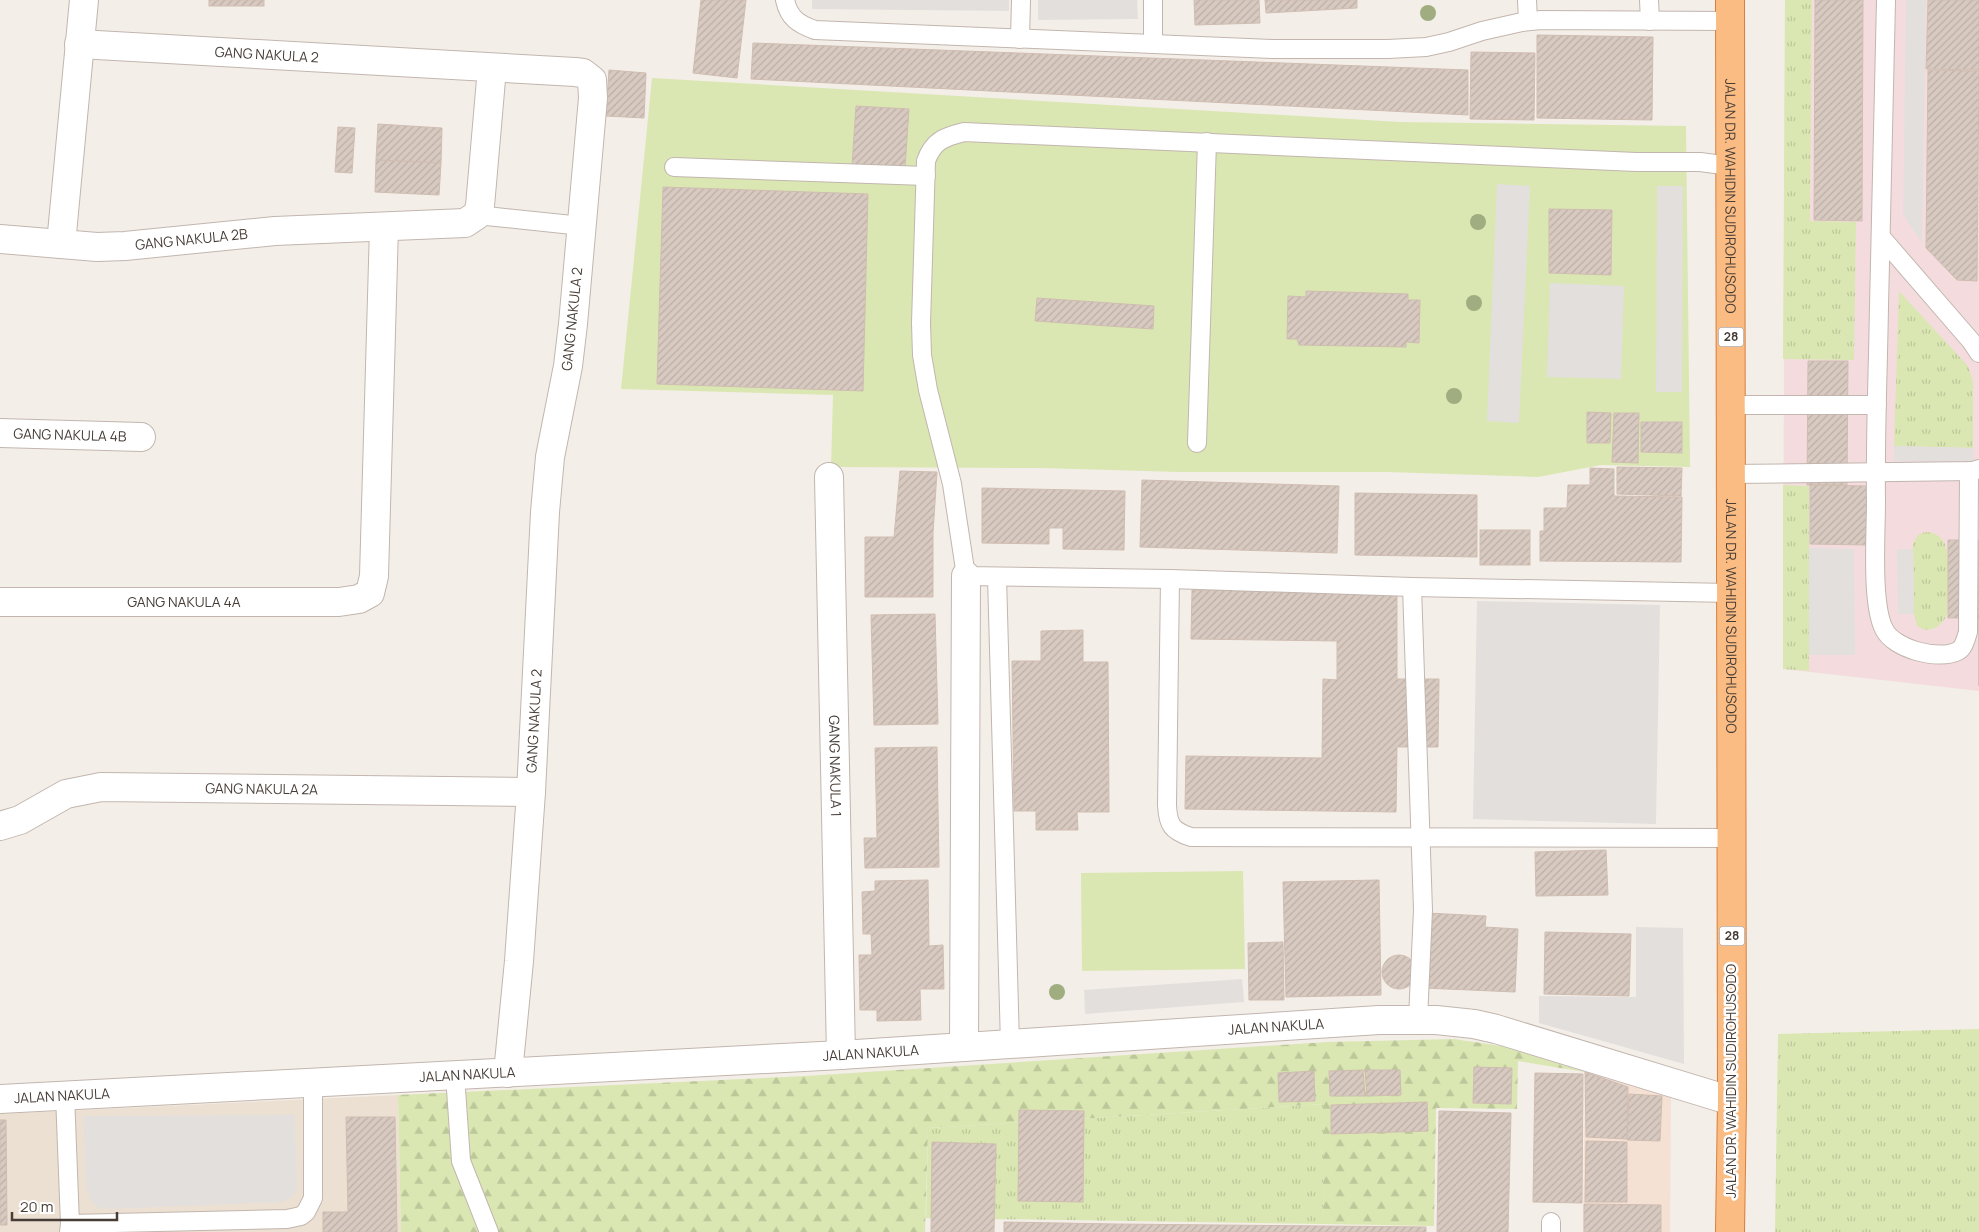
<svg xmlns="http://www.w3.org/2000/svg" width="1979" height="1232" font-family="Manrope,sans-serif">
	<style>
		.commercial { fill: #f5e0d4 }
		.education { fill: #ece0d3 }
		.medical { fill: #f4dcde }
		.grass { fill: url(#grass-tufts) }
		.forest { fill: url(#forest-firs) }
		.park { fill: #dae7b2 }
		.parking { fill: #e2dfdd }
		.building { fill: url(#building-hatch); stroke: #d0bdb1 }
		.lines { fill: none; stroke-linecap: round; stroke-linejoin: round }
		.service-casing { stroke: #c2b6ae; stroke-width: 20 }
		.minor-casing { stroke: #c2b6ae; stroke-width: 30 }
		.trunk-casing { stroke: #da7e3c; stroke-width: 30 }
		.service { stroke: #fff; stroke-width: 18 }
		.minor { stroke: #fff; stroke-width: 28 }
		.trunk { stroke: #fabc83; stroke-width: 28 }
		.tree { fill: #9fad80 }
		.labels { text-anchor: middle; stroke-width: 5; stroke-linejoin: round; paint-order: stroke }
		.shield { fill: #fff; stroke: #7e7773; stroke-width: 1 }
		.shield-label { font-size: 12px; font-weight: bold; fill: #473d37 }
		.street-label { font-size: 14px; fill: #473d37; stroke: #fff }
	</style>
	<defs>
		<pattern id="grass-tufts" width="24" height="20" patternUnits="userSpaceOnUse" patternTransform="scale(1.25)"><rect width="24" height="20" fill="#dae7b2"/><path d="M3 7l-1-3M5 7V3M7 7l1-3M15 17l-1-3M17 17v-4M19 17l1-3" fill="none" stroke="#bcc79a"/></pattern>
		<pattern id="forest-firs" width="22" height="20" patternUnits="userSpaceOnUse" patternTransform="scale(1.25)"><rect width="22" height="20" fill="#dae7b2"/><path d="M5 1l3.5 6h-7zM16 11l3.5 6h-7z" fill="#bcc79a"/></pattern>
		<pattern id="building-hatch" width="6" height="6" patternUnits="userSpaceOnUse" patternTransform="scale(1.25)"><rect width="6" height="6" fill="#d8cac1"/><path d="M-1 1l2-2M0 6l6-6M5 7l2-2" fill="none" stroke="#bbaea6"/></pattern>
	</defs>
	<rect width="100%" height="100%" fill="#f4eee8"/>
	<polygon class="commercial" points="1585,1072 1671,1097 1670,1232 1583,1232"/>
	<polygon class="education" points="398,1095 401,1232 0,1232 0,1114"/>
	<polygon class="medical" points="1785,0 1979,0 1979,691 1783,669"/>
	<g class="grass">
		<polygon points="1785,0 1812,0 1810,221 1856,222 1854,360 1783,359"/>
		<polygon points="1899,291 1968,366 1973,382 1973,448 1894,446"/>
		<polygon points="1783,485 1809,486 1809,671 1783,669"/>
		<path d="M1925,532C1935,532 1943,537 1946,547C1950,560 1948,598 1947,614C1943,626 1929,635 1917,626L1914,614L1913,544L1918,535Z"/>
		<polygon points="1979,1029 1979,1232 1775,1232 1778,1034"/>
		<polygon points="1325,1104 1323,1224 926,1218 928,1128"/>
	</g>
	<polygon class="forest" points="1454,1039 1501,1046 1585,1072 1518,1061 1517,1109 1436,1108 1434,1226 1323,1224 1324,1104 928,1128 925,1232 401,1232 398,1095 806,1076 1327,1042"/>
	<g class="park">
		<polygon points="652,78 1400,122 1686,126 1690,467 1601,465 1538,477 1387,472 1179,472 1041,468 831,467 833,395 621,389"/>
		<polygon points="1243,871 1245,969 1082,971 1081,873"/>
	</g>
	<g class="parking">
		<polygon points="812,0 1009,0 1009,11 812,9"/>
		<polygon points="1038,0 1137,0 1138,19 1038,20"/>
		<polygon points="1906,0 1926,0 1922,243 1903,214"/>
		<polygon points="1497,184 1530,186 1519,423 1487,421"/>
		<polygon points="1657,186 1683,186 1682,392 1656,392"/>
		<polygon points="1550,283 1624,286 1621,379 1547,377"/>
		<polygon points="1894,446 1973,448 1973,462 1894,461"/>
		<polygon points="1809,548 1854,549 1855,655 1809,655"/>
		<polygon points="1897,549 1913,549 1914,614 1898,614"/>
		<polygon points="1477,601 1660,605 1656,824 1473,819"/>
		<polygon points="1636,927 1683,928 1684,1064 1539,1023 1539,996 1636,997"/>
		<polygon points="1242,979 1244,1002 1085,1014 1084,990"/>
		<polygon points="295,1115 297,1187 294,1195 283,1202 110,1209 97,1207 90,1200 87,1189 83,1116"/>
	</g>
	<g class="building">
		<rect x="209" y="0" width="55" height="6"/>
		<polygon points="701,0 746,0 737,78 693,73"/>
		<polygon points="1194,0 1259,0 1260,23 1195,25"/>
		<polygon points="1265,0 1357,0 1357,8 1266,13"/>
		<polygon points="1815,0 1863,0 1862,221 1814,220"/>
		<polygon points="1928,0 1979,0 1979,70 1926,69"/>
		<polygon points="1537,35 1653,37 1652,120 1537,118"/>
		<polygon points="753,43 1468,70 1468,115 751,79"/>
		<polygon points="1471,52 1535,53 1534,120 1470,119"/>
		<polygon points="609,70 646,73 644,118 606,116"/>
		<polygon points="1928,70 1979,71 1977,281 1957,280 1926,248"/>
		<polygon points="856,106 909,109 905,168 852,165"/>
		<polygon points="378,124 442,128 441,163 376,160"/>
		<polygon points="338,127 355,128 352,173 335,172"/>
		<polygon points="376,160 441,163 439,195 375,192"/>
		<polygon points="663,187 868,194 863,391 657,384"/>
		<polygon points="1549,209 1612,210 1611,275 1549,273"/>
		<polygon points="1306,291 1408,294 1408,300 1420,300 1419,343 1406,342 1406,347 1299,345 1297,339 1287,339 1288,296 1306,297"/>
		<polygon points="1037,298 1154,306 1153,329 1035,321"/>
		<polygon points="1808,361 1848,361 1847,485 1807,485"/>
		<polygon points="1587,412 1611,413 1610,443 1587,443"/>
		<polygon points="1614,413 1639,413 1638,463 1612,462"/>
		<polygon points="1641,422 1682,422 1682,453 1641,452"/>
		<polygon points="1617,467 1682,468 1681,496 1617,494"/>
		<polygon points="1590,468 1614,469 1614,496 1682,497 1681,562 1540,561 1540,531 1544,531 1544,508 1567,508 1568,485 1590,485"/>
		<polygon points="900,471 937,472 933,533 933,597 865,597 865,537 894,537"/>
		<polygon points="1142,480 1339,486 1337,553 1140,547"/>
		<polygon points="1810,485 1867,486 1867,545 1810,544"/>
		<polygon points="982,488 1125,491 1124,550 1063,549 1063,528 1049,528 1049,544 982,543"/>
		<polygon points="1355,493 1477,495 1477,557 1355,555"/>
		<rect x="1480" y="530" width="50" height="35"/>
		<polygon points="1948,540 1979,540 1979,686 1979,618 1948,618"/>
		<polygon points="1192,590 1397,593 1397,679 1439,679 1438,747 1397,747 1396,812 1185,809 1186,756 1322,758 1323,679 1337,680 1337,641 1191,639"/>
		<polygon points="935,614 938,724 874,725 871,615"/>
		<polygon points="1083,630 1083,662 1108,662 1109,812 1077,812 1078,830 1036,830 1036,811 1014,811 1012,661 1041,661 1041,631"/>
		<polygon points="937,747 939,867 865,868 864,838 877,838 875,748"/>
		<polygon points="1606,850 1608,895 1536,896 1535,852"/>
		<polygon points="928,880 929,946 943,945 944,989 920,989 921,1020 877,1021 877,1010 860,1010 859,955 872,955 871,934 863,934 862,892 875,891 875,881"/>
		<polygon points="1379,880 1381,995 1286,997 1283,882"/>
		<polygon points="1427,913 1486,916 1485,927 1518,929 1515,992 1424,988"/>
		<polygon points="1545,932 1631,934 1629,996 1544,994"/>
		<polygon points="1283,942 1284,1000 1249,1000 1248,943"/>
		<circle cx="1399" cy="972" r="17"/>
		<polygon points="1474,1067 1512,1068 1511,1104 1473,1103"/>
		<polygon points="1363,1070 1365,1096 1330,1096 1329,1071"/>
		<polygon points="1365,1070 1400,1070 1401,1095 1367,1096"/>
		<polygon points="1314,1071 1315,1101 1279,1102 1278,1073"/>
		<polygon points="1585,1072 1628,1087 1627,1139 1586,1137"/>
		<polygon points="1535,1073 1583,1074 1582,1203 1533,1202"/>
		<polygon points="1629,1094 1662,1096 1660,1141 1627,1140"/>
		<polygon points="1427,1102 1428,1131 1331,1134 1331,1105"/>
		<polygon points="1019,1110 1084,1111 1083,1202 1018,1201"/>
		<polygon points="1439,1111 1511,1113 1508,1232 1437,1232"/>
		<polygon points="346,1117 395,1117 397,1232 323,1232 323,1212 348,1212"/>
		<polygon points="0,1120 6,1120 7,1225 0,1225"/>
		<polygon points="1586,1141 1627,1142 1627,1202 1585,1202"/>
		<polygon points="932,1142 996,1144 994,1232 931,1232"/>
		<polygon points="1584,1204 1661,1205 1661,1232 1584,1232"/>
		<polygon points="1004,1222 1116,1224 1116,1232 1004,1232"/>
		<polygon points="1116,1224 1426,1227 1426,1232 1116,1232"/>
	</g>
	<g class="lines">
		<g class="service-casing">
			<g id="service">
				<path d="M785,0C789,18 798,24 815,30L1273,49H1388L1426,47L1449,42L1482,31L1522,22L1541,20L1730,21"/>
				<polyline points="1153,0 1153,43"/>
				<polyline points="1527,0 1528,21"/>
				<polyline points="1649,0 1650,21"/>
				<path d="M1886,0C1884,102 1882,204 1879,306C1878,371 1875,437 1876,502C1876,533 1871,604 1884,629C1893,649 1939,661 1958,651C1964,648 1966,638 1968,632L1969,471"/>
				<polyline points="1020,39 1021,0"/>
				<path d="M1730,166L1700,162H1636L964,132C944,137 933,141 926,161L921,323L922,355L928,390L952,484L966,576L1170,579L1412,587L1731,593"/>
				<polyline points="674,167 926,176"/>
				<polyline points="477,215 582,226"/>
				<polyline points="1881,237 1971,341 1979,353"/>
				<polyline points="1731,405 1877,405"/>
				<polyline points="1197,443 1207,142"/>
				<polyline points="1731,474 1973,471 1979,469"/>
				<polyline points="997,577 1010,1044"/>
				<path d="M1170,579L1167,805C1168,825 1172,831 1191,837L1732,838"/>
				<polyline points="1412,587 1423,910 1418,1019"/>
				<polyline points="455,1075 461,1161 489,1232"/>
				<polyline points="65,1095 70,1224 69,1232"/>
				<polyline points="70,1224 287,1219 301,1216 306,1212 313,1198 313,1082"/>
				<polyline points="1551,1232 1551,1222"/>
			</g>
		</g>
		<g class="minor-casing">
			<g id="minor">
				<path id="s1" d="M79,44L575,72L583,73L592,80L593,98L573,324L568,366L550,457L545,512L531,792L519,961L508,1073"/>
				<path id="s2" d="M0,239L97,247L125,246L275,231L465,223L477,215L480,206L492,68"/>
				<polyline points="61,244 84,0"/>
				<path id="s3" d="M0,433L141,437"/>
				<path id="s4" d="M829,477L841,1055"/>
				<path id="s5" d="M0,602H339L359,599L370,593L374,576L384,227"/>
				<path id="s6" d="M0,826L20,820L66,794L101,787L531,792"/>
				<polyline points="964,1047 966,576"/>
				<path id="s7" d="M0,1099L841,1055L1379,1020H1436L1474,1024L1496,1029L1732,1101"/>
			</g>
		</g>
		<g class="trunk-casing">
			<g id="trunk">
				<path id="s8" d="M1730,0L1732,1101L1730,1232"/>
			</g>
		</g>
		<use href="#service" class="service"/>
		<use href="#minor" class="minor"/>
		<use href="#trunk" class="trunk"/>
	</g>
	<g class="tree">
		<circle cx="1428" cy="13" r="8"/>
		<circle cx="1478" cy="222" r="8"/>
		<circle cx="1474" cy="303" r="8"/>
		<circle cx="1454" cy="396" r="8"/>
		<circle cx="1057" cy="992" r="8"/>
	</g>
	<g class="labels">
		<g class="shield">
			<rect x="1718.5" y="327.5" width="25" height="19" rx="4"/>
			<rect x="1719.5" y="926.5" width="25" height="19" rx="4"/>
		</g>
		<g class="shield-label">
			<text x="1731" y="341">28</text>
			<text x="1732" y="940">28</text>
		</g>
		<g class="street-label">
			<text dy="5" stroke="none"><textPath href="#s1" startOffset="188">GANG NAKULA 2</textPath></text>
			<text dy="5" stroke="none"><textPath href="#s8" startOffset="196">JALAN DR. WAHIDIN SUDIROHUSODO</textPath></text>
			<text dy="5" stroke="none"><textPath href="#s2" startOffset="192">GANG NAKULA 2B</textPath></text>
			<text transform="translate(572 319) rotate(-84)" y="5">GANG NAKULA 2</text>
			<text dy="5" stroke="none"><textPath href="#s3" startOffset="70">GANG NAKULA 4B</textPath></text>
			<text dy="5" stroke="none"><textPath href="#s5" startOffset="184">GANG NAKULA 4A</textPath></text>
			<text dy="5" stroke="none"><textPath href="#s8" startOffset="616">JALAN DR. WAHIDIN SUDIROHUSODO</textPath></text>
			<text transform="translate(534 721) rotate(-87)" y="5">GANG NAKULA 2</text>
			<text dy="5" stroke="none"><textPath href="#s4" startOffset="289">GANG NAKULA 1</textPath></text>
			<text dy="5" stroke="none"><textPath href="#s6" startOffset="270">GANG NAKULA 2A</textPath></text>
			<text dy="5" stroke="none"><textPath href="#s7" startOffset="1278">JALAN NAKULA</textPath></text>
			<text dy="5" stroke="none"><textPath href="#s7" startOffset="872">JALAN NAKULA</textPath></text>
			<text dy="5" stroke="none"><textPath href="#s7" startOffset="468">JALAN NAKULA</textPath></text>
			<text transform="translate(1731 1081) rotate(-90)" y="5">JALAN DR. WAHIDIN SUDIROHUSODO</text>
			<text dy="5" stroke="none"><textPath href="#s7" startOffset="62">JALAN NAKULA</textPath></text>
		</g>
	</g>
	<path d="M12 1212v8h105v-8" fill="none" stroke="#473d37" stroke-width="2.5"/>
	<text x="20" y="1212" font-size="15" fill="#473d37" stroke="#ffffff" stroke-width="4" paint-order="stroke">20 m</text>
</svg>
